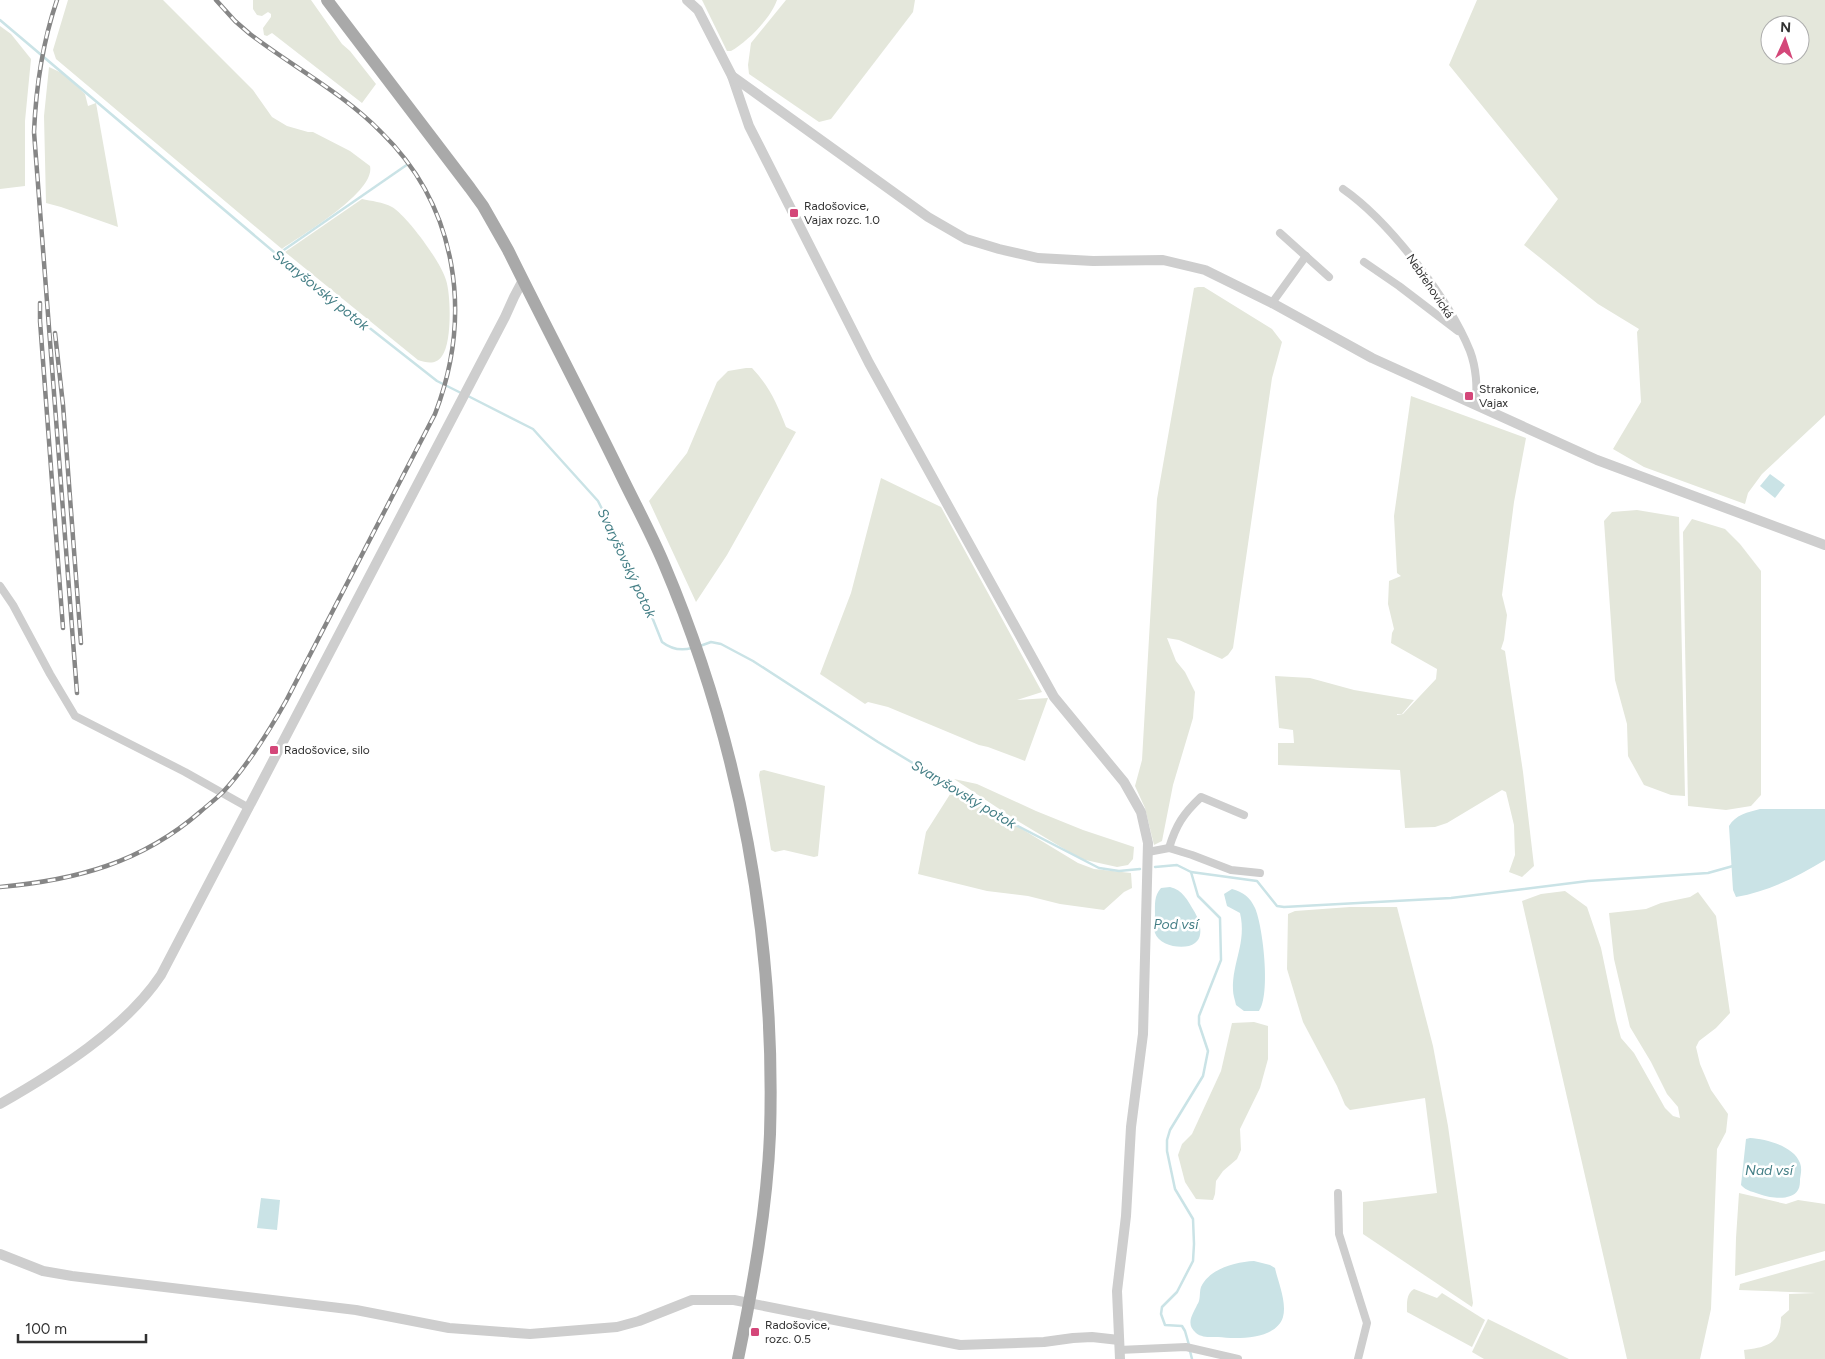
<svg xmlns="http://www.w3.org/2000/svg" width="1825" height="1359" font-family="Figtree,sans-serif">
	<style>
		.green { fill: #e4e7db; fill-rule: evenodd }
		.water { fill: #cae3e6 }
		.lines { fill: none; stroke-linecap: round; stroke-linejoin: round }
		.stream { stroke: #cae3e6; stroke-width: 2.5 }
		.minor { stroke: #cecece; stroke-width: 8 }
		.tertiary { stroke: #cecece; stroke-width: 10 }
		.primary { stroke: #a9a9a9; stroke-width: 12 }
		.rail-casing { stroke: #868686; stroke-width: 4.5 }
		.rail { stroke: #fff; stroke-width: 2.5; stroke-dasharray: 8; stroke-linecap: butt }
		.poi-dot { fill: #d44779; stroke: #fff; stroke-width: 2 }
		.labels { text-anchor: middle; stroke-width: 5; stroke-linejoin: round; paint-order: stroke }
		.poi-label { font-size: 12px; fill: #313131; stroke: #fff; text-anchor: start }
		.street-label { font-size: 12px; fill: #313131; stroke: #fff }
		.water-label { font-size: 14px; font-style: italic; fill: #437e85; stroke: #fff }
	</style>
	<rect width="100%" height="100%" fill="#fff"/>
	<g class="green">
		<path d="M68,0H163L253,90L272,117L287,126L308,132H313L350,151L370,166C376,192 302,235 282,249L56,59L53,50Z"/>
		<polygon points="253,0 311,0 342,44 350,51 376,84 362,103 272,33 267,36 264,35 263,28 271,17 271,14 268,12 262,16 257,15 253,9"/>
		<path d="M702,0H777C771,18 747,42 731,51H727Z"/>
		<polygon points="786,0 915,0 913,12 910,16 831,119 819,122 749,74 748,65 751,43"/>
		<path d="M1477,0H1825V415L1762,474L1748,493L1745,504L1644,467L1613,449L1641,402L1637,332L1639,329L1598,304L1524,245L1558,199L1449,65ZM1770,25H1800V55H1770Z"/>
		<polygon points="0,26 11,34 31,59 25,121 25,186 0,189"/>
		<polygon points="49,67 64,74 85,94 88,106 96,103 118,227 61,207 46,203 44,116"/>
		<path d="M362,199C371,201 383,202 392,207C407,216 441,262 446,280C451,295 452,343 442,356C436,365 427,363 418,360L285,252Z"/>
		<polygon points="1198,287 1204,287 1272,329 1282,342 1272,378 1233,648 1228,655 1222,659 1179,640 1167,638 1176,661 1185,672 1195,692 1193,718 1173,785 1162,841 1154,845 1145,808 1135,786 1142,760 1157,499 1194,288"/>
		<path d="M746,368H752C770,387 777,404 786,427L796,432L727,555L696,602L649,501L687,453L717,382L728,371Z"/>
		<polygon points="1411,396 1526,438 1514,502 1502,595 1507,615 1504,640 1501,649 1505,651 1523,772 1534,866 1522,877 1509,872 1515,855 1514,825 1506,792 1502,790 1447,823 1435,827 1405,828 1400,770 1278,765 1278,743 1294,743 1293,730 1279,728 1275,676 1310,678 1354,690 1414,700 1402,714 1397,714 1397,715 1403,714 1436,679 1437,669 1391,643 1392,633 1394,629 1388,604 1389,581 1401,576 1397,573 1394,516"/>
		<polygon points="881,478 941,507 1042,692 1017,700 1048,698 1025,761 988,747 979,745 888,707 868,702 865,704 820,674 851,593"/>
		<polygon points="1637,510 1679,517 1685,796 1671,795 1644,785 1628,756 1627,724 1615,680 1604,521 1612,512"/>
		<polygon points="1692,519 1725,529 1740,544 1761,571 1761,795 1751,806 1726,810 1688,806 1683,532"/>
		<polygon points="764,770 825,786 818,856 814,857 784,850 775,852 771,850 759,775 760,771"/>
		<polygon points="954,779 977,784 1036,811 1083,830 1134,847 1133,859 1128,865 1117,867 1081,859 1016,820"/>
		<polygon points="954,788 1078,863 1094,869 1131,873 1132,888 1124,892 1104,910 1060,904 1028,896 987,891 918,874 926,832"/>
		<polygon points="1565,891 1587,907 1601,948 1616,1020 1621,1038 1634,1053 1665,1108 1673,1116 1680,1118 1678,1107 1667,1094 1651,1062 1630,1027 1614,959 1609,913 1646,909 1661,903 1690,897 1698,892 1716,916 1730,1013 1716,1028 1699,1041 1696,1047 1700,1064 1711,1090 1728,1114 1726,1132 1717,1149 1711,1309 1700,1359 1627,1359 1522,901 1541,894"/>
		<polygon points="1350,907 1397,907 1433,1046 1448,1126 1473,1303 1472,1307 1363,1234 1363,1202 1437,1193 1425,1098 1350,1110 1345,1105 1337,1086 1303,1022 1287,969 1288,914 1295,911"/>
		<polygon points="1254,1022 1268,1026 1268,1059 1260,1088 1240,1129 1241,1150 1237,1159 1223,1171 1216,1181 1215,1194 1213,1200 1196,1199 1185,1182 1178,1155 1182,1144 1192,1134 1221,1071 1232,1023"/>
		<polygon points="1739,1193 1786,1204 1798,1200 1825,1204 1825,1251 1735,1276 1736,1238"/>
		<path d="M1825,1260V1359H1745L1744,1350C1768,1347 1781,1343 1781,1317L1789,1310V1294L1816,1293L1739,1290L1740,1284Z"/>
		<path d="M1414,1289L1437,1298L1442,1293L1485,1320L1472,1347L1407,1312C1407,1303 1406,1294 1414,1289Z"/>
		<polygon points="1488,1319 1569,1359 1484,1359 1472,1352"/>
	</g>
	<g class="water">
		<polygon points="1770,474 1785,485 1775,498 1760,486"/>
		<path d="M1760,809H1825V860C1797,877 1769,891 1736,897L1733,890L1729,826C1735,815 1748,812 1760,809Z"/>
		<path d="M1170,887C1183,890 1188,901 1194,911C1199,919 1205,936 1195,943C1185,951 1159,946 1155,933C1153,927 1155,919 1155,914C1155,904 1154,896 1161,888Z"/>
		<path d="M1232,889C1243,892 1250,897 1255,908C1263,926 1271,995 1259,1011H1244L1236,1005C1235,1000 1233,995 1233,990C1232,962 1247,943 1240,913L1227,906L1224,894Z"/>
		<path d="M1750,1138C1766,1139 1794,1146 1800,1163C1802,1168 1801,1173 1800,1179C1800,1182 1800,1187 1798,1190C1792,1201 1771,1198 1762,1195C1754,1192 1746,1191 1741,1185L1746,1139Z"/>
		<polygon points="261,1198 280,1200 277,1230 257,1228"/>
		<path d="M1254,1261L1270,1265L1275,1268C1278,1282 1287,1302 1283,1317C1276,1340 1237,1339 1218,1337C1211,1337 1202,1338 1196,1333C1185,1324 1193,1314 1197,1305C1201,1300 1199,1293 1201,1287C1210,1268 1236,1262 1254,1261Z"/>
	</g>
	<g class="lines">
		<g class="stream">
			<polyline points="0,20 287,263 437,381 463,394"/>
			<polyline points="278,254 408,164"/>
			<path d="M468,396L533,429L598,501L636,577L662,642C671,649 681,651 692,648"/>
			<polyline points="700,646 711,642 721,644 753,661 878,742 1014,824 1099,868 1119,871 1140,869"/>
			<polyline points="1155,867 1177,865 1191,872 1198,896 1220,918 1221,960 1199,1016 1199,1024 1208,1051 1203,1076 1170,1130 1167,1140 1167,1151 1175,1189 1193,1219 1194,1244 1193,1261 1177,1292 1162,1307 1161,1314 1165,1325 1182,1326 1185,1331 1189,1345"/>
			<polyline points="1191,872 1257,881 1277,906 1284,907 1451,898 1588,881 1708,873 1733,866"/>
			<polyline points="1190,1351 1192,1359"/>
		</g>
		<g class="minor">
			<path d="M1343,189C1389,221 1449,299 1470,351C1476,367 1478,388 1475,405"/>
			<polyline points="1280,233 1329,277"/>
			<polyline points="1364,262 1399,286 1458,331"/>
			<polyline points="1272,303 1306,256"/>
			<polyline points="0,586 13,605 50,674 75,716 185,772 249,808"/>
			<path d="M1169,848C1176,825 1183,814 1201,797L1244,815"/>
			<polyline points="1148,852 1169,848 1192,855 1231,870 1260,873"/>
			<polyline points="1338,1193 1339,1234 1367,1323 1358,1359"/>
			<polyline points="1119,1350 1186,1347 1238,1359"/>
		</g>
		<g class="tertiary">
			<polyline points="687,0 698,10 732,76 749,126 869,363 1054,697 1124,782 1141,812 1148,843 1143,1034 1131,1127 1126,1216 1117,1291 1120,1359"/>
			<polyline points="732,76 928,217 966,239 999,249 1038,258 1093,261 1163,260 1205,270 1272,303 1372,358 1597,460 1825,545"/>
			<path d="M0,1104C56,1072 125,1029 161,975L505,317L514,297L523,280"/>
			<polyline points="0,1254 43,1271 72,1276 356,1310 449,1328 530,1334 617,1327 639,1321 692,1300 734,1300 960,1345 1044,1342 1073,1338 1092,1337 1119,1340"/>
		</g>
		<path class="primary" d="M327,0L470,188L483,206L508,250C545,325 584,399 621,475C635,504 651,533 664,564C740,743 776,939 770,1134C767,1208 753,1286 738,1359"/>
		<g class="rail-casing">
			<g id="rail">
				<path d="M57,0C42,44 36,86 34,132L77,693"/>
				<polyline points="40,303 40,321 63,628"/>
				<polyline points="55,333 63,405 81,643"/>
				<path d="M0,887C76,880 141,863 200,812C208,805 216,799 223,792C248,765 268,733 286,701L435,414C473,315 458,207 381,132C343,93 293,67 250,34L235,21L216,0"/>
			</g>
		</g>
		<use href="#rail" class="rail"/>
	</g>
	<g class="poi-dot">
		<rect x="789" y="208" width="10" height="10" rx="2.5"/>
		<rect x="1464" y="391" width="10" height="10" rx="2.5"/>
		<rect x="269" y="745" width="10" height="10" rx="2.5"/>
		<rect x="750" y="1327" width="10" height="10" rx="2.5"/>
	</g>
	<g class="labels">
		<g class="poi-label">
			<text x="804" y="210">Radošovice,<tspan x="804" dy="14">Vajax rozc. 1.0</tspan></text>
			<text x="1479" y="393">Strakonice,<tspan x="1479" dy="14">Vajax</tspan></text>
			<text x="284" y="754">Radošovice, silo</text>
			<text x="765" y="1329">Radošovice,<tspan x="765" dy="14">rozc. 0.5</tspan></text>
		</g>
		<g class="street-label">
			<text transform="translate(1430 286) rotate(56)" y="4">Nebřehovická</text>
		</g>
		<g class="water-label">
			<text transform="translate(321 290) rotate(39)" y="5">Svaryšovský potok</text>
			<text transform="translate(627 563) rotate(65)" y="5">Svaryšovský potok</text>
			<text transform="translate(964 794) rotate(31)" y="5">Svaryšovský potok</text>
			<text x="1176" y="929">Pod vsí</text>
			<text x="1769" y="1175">Nad vsí</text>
		</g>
	</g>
	<g transform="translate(1785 40) rotate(3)"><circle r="24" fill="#ffffff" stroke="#adadad"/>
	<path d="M0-4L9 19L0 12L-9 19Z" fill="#d44779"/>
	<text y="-8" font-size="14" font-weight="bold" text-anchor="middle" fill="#313131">N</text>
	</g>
	<path d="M18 1334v8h128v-8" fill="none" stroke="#313131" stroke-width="2.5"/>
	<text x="25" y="1334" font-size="15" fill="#313131" stroke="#ffffff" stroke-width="4" paint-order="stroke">100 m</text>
</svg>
